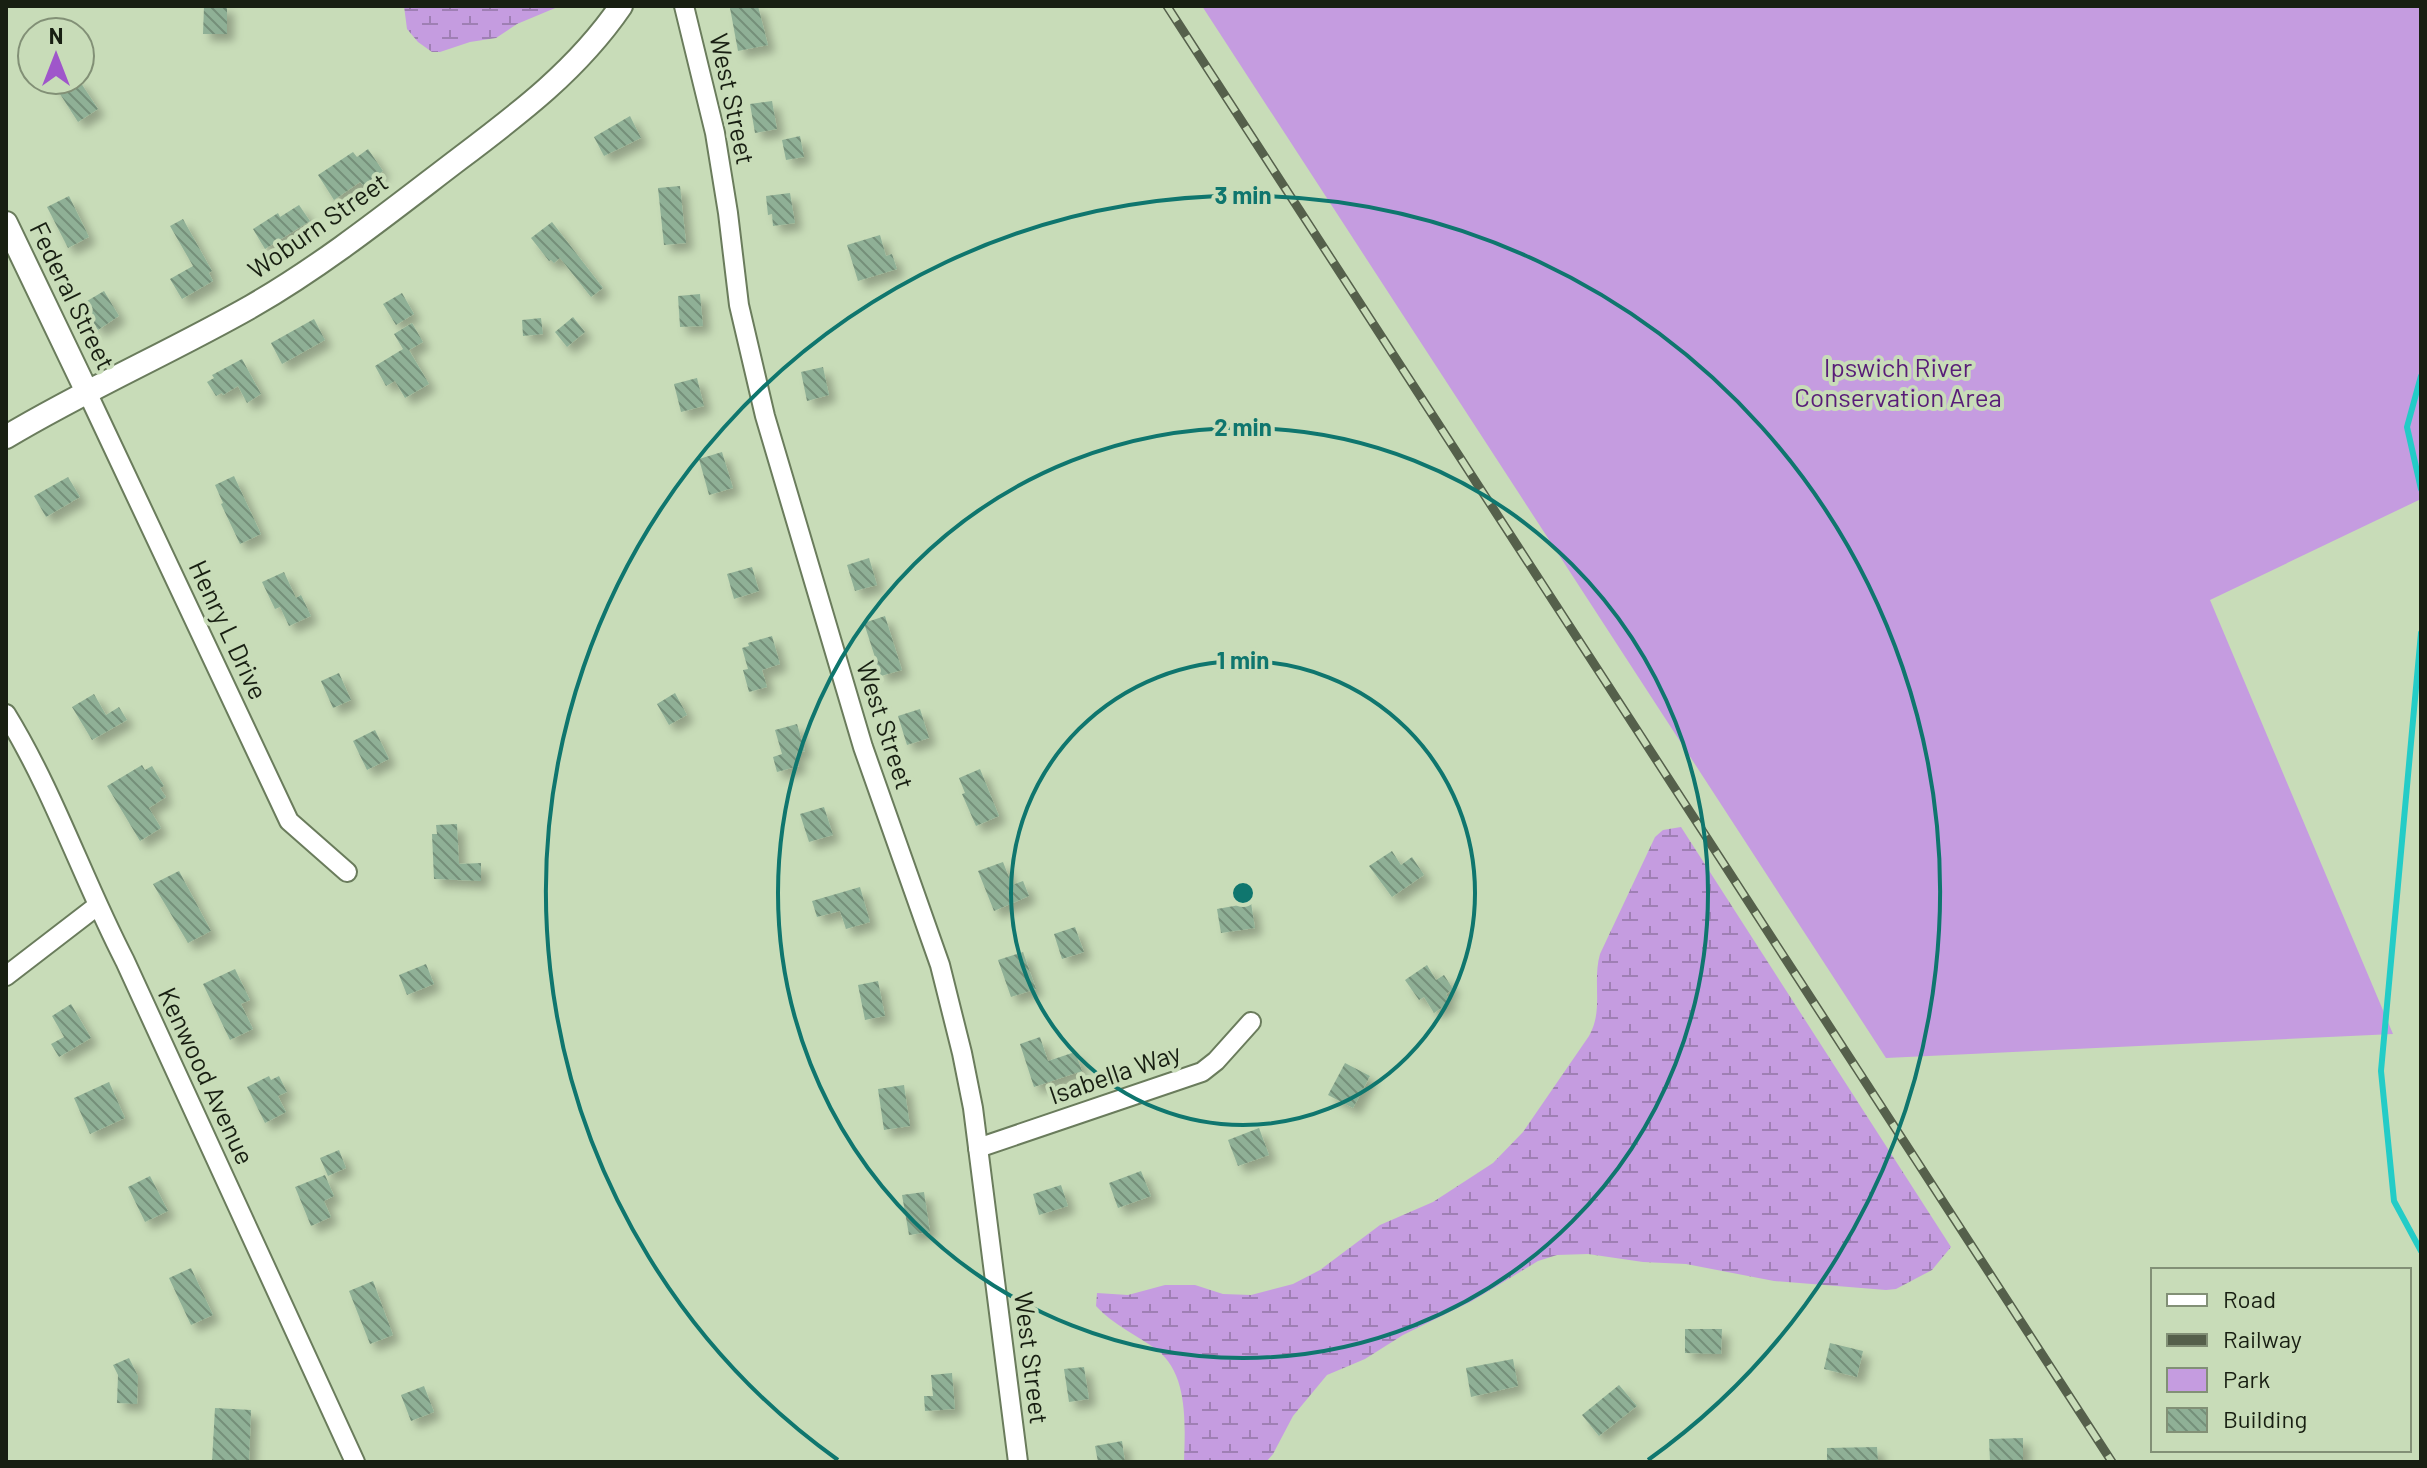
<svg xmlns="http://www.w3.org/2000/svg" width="2427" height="1468" font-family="Barlow,sans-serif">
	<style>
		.wetland { fill: url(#wetland-marsh) }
		.park { fill: #c59ce0 }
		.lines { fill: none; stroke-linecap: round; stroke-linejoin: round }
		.stream { stroke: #23ccc7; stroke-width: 6 }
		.building { fill: url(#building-back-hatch); filter: url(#shadow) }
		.minor-casing { stroke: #6a7c5c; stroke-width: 22 }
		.tertiary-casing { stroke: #6a7c5c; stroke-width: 26 }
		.minor { stroke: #fff; stroke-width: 18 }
		.tertiary { stroke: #fff; stroke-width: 22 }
		.rail-casing { stroke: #55604b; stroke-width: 9 }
		.rail { stroke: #c8dcb8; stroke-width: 6; stroke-dasharray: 18; stroke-linecap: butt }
		.ring { fill: none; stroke: #0f766e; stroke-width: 4 }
		.labels { text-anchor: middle; stroke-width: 8; stroke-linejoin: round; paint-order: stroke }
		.street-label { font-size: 26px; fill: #181f12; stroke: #c8dcb8 }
		.park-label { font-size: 26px; fill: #581c78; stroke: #c8dcb8 }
		.centre { fill: #0f766e; stroke: #c8dcb8; stroke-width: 4 }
		.ring-label { font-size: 24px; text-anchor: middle; font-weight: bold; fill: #0f766e; stroke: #c8dcb8; stroke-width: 8; stroke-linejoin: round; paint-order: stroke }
	</style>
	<defs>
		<pattern id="wetland-marsh" width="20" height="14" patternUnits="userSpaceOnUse" patternTransform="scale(2)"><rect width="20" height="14" fill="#c59ce0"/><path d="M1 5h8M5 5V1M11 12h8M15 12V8" fill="none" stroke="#9f7fb4"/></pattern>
		<pattern id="building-back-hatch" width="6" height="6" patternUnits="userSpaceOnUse" patternTransform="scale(2)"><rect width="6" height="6" fill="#8fb096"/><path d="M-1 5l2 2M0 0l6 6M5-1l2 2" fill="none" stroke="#748f79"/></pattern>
		<filter id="shadow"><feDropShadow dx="7" dy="7" stdDeviation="4" flood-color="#0004"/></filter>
	</defs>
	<rect width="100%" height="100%" fill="#c8dcb8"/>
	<g class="wetland">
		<polygon points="404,6 560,6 517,24 496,38 470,42 440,52 432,52 418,42 407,29"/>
		<path d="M1681,827L1951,1247L1932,1270L1896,1289L1886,1290L1774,1281L1686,1264L1643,1262L1588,1254L1557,1255L1538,1261L1472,1301L1403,1335L1365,1359L1327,1375L1293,1416L1273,1454L1266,1462H1184C1185,1427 1189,1374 1157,1350C1137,1335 1113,1325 1096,1306L1097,1293L1128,1295L1165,1285H1195L1223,1294L1251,1295L1293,1284L1320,1270L1380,1225L1433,1202L1493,1163L1523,1132L1589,1036C1604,1010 1592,982 1600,954L1655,837L1663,830Z"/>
	</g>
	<polygon class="park" points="1202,6 2421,6 2421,499 2210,600 2393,1034 1886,1058"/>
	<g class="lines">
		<g class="stream">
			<polyline points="2421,376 2407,427 2421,489"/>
			<polyline points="2421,633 2381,1071 2394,1201 2421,1251"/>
		</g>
	</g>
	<g class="building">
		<polygon points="204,6 227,6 227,34 203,34"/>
		<polygon points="742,6 758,6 768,45 738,51 730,8"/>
		<polygon points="51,80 79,80 98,109 78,122"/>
		<polygon points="772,101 777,129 755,133 750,104"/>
		<polygon points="630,116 641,138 604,156 594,137"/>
		<polygon points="800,136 804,157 786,160 782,140"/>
		<polygon points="368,149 383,171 363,185 360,182 334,200 318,175 353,152 357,157"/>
		<polygon points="680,186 686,243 664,245 658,188"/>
		<polygon points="790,193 795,223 773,226 772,214 768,215 766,196"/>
		<polygon points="69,196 89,237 68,248 47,207"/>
		<polygon points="299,205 310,221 265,249 253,229 278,213 280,217"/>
		<polygon points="183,219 212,271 209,273 213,281 182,299 170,279 193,266 170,226"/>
		<polygon points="552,222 603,288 591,297 560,258 554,263 551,260 549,261 531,238"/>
		<polygon points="880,235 886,256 892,254 897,269 858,281 847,245"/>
		<polygon points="104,291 119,316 98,330 82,304"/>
		<polygon points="402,293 414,314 396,325 383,304"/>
		<polygon points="700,294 703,326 680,327 678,296"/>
		<polygon points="573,317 585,332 567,347 555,332"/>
		<polygon points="541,318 543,334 523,336 522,320"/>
		<polygon points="314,319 325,340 282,364 271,343"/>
		<polygon points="412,323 423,342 409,350 429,384 405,398 395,381 386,386 375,366 403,349 394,334"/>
		<polygon points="242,359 261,394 247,403 238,386 223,395 222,393 216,396 207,382 214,378 212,375"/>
		<polygon points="823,367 829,395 807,401 801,372"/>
		<polygon points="697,378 704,406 681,412 674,384"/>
		<polygon points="722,452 733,488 709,495 699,459"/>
		<polygon points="234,476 261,534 240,544 221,504 223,503 215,485"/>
		<polygon points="68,477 80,497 46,517 34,496"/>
		<polygon points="869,558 877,585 855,591 847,565"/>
		<polygon points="752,567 759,591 734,599 727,574"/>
		<polygon points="284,572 296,598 301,595 311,616 289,626 280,607 275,609 262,582"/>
		<polygon points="885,616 902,670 881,676 864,623"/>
		<polygon points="772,636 780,664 762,670 767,687 749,692 743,670 748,669 742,648 749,646 748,643"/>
		<polygon points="339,673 351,700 333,708 321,681"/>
		<polygon points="675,693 687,715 669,725 657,704"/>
		<polygon points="94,694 106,715 119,707 127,720 92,740 72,707"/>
		<polygon points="920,709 929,738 907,745 898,716"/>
		<polygon points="797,724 805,751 796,753 799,766 777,772 773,757 782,754 775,730"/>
		<polygon points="375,730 389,759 367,770 353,741"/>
		<polygon points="142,765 145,770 152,766 164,786 160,788 166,797 149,808 161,828 140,841 107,786"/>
		<polygon points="980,769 999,816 976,826 962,794 965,793 959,778"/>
		<polygon points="824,807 833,835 809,842 800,814"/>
		<polygon points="457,824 459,864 481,863 481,881 434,879 432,834 437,834 436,825"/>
		<polygon points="1392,851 1401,865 1412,857 1424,875 1392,897 1369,866"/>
		<polygon points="1003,862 1012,885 1023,881 1029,896 994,911 978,871"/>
		<polygon points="179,871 211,931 188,943 153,884"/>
		<polygon points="860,887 870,922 846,929 840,911 817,917 812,901"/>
		<polygon points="1251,903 1255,928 1221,933 1217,909"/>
		<polygon points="1075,927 1084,952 1062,959 1054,934"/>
		<polygon points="1023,952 1036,989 1011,997 998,960"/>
		<polygon points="426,964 434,984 407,995 399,975"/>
		<polygon points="1427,965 1436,980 1444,975 1453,989 1446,994 1450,1002 1434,1013 1424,997 1419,1000 1405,980"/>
		<polygon points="235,969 250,1000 241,1004 253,1029 230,1040 203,984"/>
		<polygon points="878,981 885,1016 865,1020 858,985"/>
		<polygon points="71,1004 91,1038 59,1057 51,1044 64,1037 52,1016"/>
		<polygon points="1040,1037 1048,1061 1075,1052 1082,1071 1034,1087 1020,1044"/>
		<polygon points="1345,1063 1370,1076 1353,1108 1328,1095"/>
		<polygon points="269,1076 271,1080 279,1076 287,1092 278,1096 286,1112 265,1123 247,1087"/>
		<polygon points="109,1082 125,1118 90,1134 74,1098"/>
		<polygon points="904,1085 910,1126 884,1130 878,1089"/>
		<polygon points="1259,1128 1269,1155 1238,1166 1228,1140"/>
		<polygon points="339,1150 346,1168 328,1176 320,1158"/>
		<polygon points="1141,1171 1151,1196 1118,1208 1109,1183"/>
		<polygon points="325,1175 334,1196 324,1201 331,1217 311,1226 295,1187"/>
		<polygon points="150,1176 168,1211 145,1222 128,1187"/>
		<polygon points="1061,1185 1068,1206 1039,1215 1033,1194"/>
		<polygon points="924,1192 930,1232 909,1235 902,1195"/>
		<polygon points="191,1268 213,1315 191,1325 169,1278"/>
		<polygon points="373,1281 393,1335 370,1344 349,1291"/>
		<polygon points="1685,1329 1722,1329 1721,1354 1685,1353"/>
		<polygon points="1830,1343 1863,1351 1857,1377 1824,1369"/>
		<polygon points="129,1358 138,1376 137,1404 117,1403 118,1375 113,1365"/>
		<polygon points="1513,1359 1518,1386 1471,1397 1466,1368"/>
		<polygon points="1084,1367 1089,1399 1069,1402 1064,1369"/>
		<polygon points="952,1373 955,1409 925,1411 924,1396 933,1396 931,1375"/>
		<polygon points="1619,1385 1637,1406 1599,1436 1582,1415"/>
		<polygon points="424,1386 434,1412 411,1421 401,1395"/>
		<polygon points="215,1408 251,1410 249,1462 212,1462"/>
		<polygon points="2023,1438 2023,1462 1990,1462 1989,1439"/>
		<polygon points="1122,1441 1125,1462 1098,1462 1095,1446"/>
		<polygon points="1877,1447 1878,1462 1827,1462 1827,1448"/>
	</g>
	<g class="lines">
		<g class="minor-casing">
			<g id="minor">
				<polyline points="684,6 715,133 728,213 739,305 765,416 863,747 940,965 962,1053 973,1108 1018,1462"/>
				<polyline points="87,392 289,821 347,872"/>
				<path d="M6,714C54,792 83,880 125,961L355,1462"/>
				<polyline points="6,976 97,906"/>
				<polyline points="978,1148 1202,1072 1216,1061 1251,1022"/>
			</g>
		</g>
		<g class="tertiary-casing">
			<g id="tertiary">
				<polyline points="6,223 87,392"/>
				<path d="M6,437C86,389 171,352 252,306C325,264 392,210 459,159C520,113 578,69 621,6"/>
			</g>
		</g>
		<use href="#minor" class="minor"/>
		<use href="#tertiary" class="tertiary"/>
		<g class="rail-casing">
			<polyline id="rail" points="1167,6 2112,1462"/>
		</g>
		<use href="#rail" class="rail"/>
	</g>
	<g class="ring">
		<circle cx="1243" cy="893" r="232"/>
		<circle cx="1243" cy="893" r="465"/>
		<path d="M838 1460A697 697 0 1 1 1648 1460"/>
	</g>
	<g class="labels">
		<g class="street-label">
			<text transform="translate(732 99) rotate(78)" y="9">West Street</text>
			<text transform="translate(318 226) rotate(-35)" y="9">Woburn Street</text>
			<text transform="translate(72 296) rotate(64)" y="9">Federal Street</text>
			<text transform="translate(228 630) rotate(65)" y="9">Henry L Drive</text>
			<text transform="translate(885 725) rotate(72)" y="9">West Street</text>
			<text transform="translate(1115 1074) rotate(-19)" y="9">Isabella Way</text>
			<text transform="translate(206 1076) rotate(65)" y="9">Kenwood Avenue</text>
			<text transform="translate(1031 1358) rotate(83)" y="9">West Street</text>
		</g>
		<g class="park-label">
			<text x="1898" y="377">Ipswich River<tspan x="1898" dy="30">Conservation Area</tspan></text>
		</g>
	</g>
	<circle cx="1243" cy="893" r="12" class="centre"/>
	<g class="ring-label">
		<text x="1243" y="204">3 min</text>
		<text x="1243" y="436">2 min</text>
		<text x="1243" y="669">1 min</text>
	</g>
	<rect width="2427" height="1468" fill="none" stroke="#181f12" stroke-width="16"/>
	<rect x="2151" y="1268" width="260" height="184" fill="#c8dcb8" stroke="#829076" stroke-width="2"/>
	<rect x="2167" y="1294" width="40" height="12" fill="#ffffff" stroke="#829076" stroke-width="2"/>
	<text x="2223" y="1308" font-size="24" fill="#181f12">Road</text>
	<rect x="2167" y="1334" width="40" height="12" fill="#55604b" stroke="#829076" stroke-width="2"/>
	<text x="2223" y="1348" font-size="24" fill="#181f12">Railway</text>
	<rect x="2167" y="1368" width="40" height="24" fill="#c59ce0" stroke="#829076" stroke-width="2"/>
	<text x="2223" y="1388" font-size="24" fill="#181f12">Park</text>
	<rect x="2167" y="1408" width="40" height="24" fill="url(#building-back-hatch)" stroke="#829076" stroke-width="2"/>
	<text x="2223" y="1428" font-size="24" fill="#181f12">Building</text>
	<g transform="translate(56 56)"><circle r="38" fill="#c8dcb8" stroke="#829076" stroke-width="2"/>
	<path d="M0-6L14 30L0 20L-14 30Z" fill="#9f56ca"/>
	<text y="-12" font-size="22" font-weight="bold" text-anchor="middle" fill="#181f12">N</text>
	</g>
</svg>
